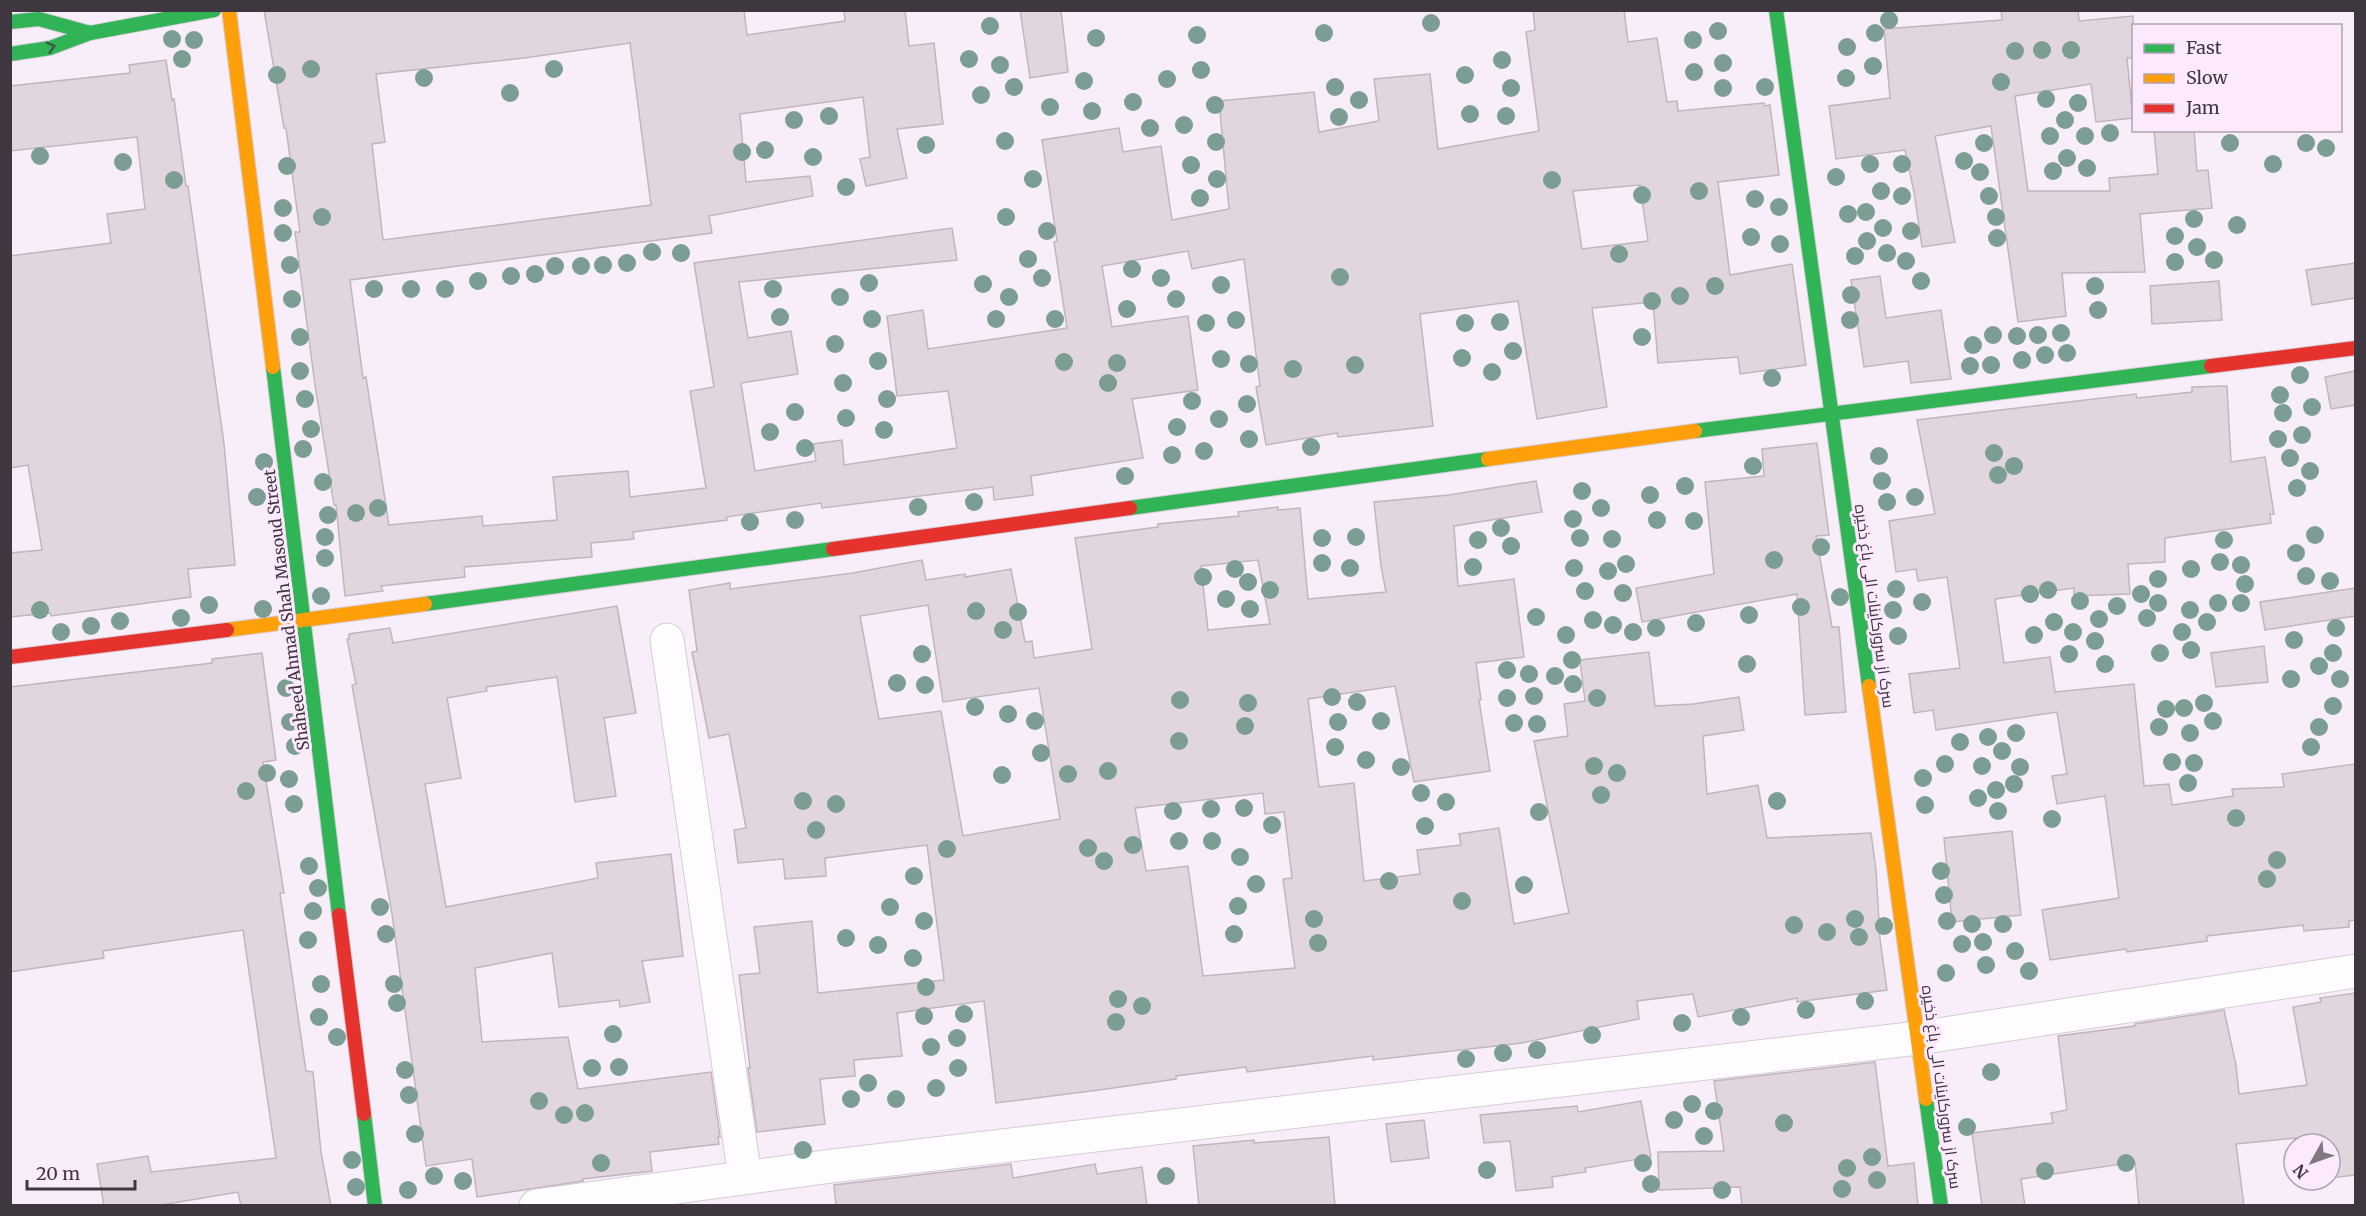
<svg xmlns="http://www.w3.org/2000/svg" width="2366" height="1216" font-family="Merriweather,Cairo,serif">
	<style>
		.building { fill: #e1d6dd; stroke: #c0b6bd; stroke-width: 1.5; fill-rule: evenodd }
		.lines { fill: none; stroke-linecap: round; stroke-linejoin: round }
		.street-casing { stroke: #d5ccd5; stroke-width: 35 }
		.fast-casing { stroke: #d5ccd5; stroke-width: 16 }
		.slow-casing { stroke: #d5ccd5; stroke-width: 16 }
		.jam-casing { stroke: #d5ccd5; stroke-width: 16 }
		.street { stroke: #fefcfe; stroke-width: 33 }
		.fast { stroke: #30b455; stroke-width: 14 }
		.slow { stroke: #ff9f0a; stroke-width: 14 }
		.jam { stroke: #e5322d; stroke-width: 14 }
		.tree { fill: #7c9d93 }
		.oneway { stroke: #3a5c46 }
		.labels { text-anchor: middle; stroke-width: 6; stroke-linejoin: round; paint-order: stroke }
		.street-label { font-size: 16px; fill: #3f3740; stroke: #fce9fe }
	</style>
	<rect width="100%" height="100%" fill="#f8eef9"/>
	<g class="building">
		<path d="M264,10H744L747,35L845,21L844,10H905L909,46L934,43L943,124L897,129L907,178L866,186L860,159L870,157L863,97L740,114L746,182L810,176L813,196L709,216L712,233L350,280L363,378L366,377L389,525L482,516L483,526L557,520L553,477L628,471L630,497L706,488L690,391L714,387L694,263L952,228L957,260L739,282L748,338L791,331L798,374L741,383L755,471L816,461L813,444L842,440L844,465L957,448L948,391L897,396L887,316L923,310L928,349L1067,328L1054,242L1057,241L1042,140L1119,128L1123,152L1161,146L1172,220L1229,209L1219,101L1314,92L1319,132L1379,121L1374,79L1430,74L1438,149L1539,131L1526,32L1535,30L1533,10H1624L1628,42L1657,38L1667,102L1677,101L1678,111L1764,103L1765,106L1770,105L1779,175L1718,182L1730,275L1792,264L1806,365L1740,374L1738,357L1658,363L1653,302L1592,308L1607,407L1537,419L1518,301L1420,314L1433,426L1338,437L1337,433L1266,445L1256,387L1260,386L1244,259L1192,269L1188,251L1102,266L1112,327L1188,316L1198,390L1132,399L1143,458L1031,476L1033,495L994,500L993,487L822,508L821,503L726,517L727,520L633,532L634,539L591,543L592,557L464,567L465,577L381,586L383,591L345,596L336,505H334L315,385L295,232H300L286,128H284ZM630,43L651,205L383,240L372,144L385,142L376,74L524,58ZM1640,185L1648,241L1582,249L1573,191Z"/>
		<polygon points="1020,10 1061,10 1068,72 1030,78"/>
		<polygon points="2001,10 2078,10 2079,21 2133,16 2133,58 2127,58 2133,118 2096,122 2091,84 2015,96 2028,191 2110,191 2109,178 2158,174 2154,130 2194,130 2197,171 2208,170 2212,208 2140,214 2145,272 2062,273 2066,316 2018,322 1991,126 1935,136 1955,242 1922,247 1914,192 1905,150 1836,159 1829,106 1890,98 1884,29 2002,20"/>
		<polygon points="166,60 172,100 174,99 186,186 188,186 224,444 235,565 188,569 191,597 51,616 50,613 10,617 10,553 42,550 28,465 10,468 10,256 111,243 107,214 145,209 137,137 10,151 10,86 130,73 129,65"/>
		<polygon points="2355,263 2355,298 2312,305 2306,270"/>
		<polygon points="1880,276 1886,318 1941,310 1951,379 1911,383 1908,361 1864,367 1851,280"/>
		<polygon points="2219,281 2222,320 2152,324 2150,286"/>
		<polygon points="2355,371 2355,405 2331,409 2325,377"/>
		<polygon points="2227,386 2231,462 2265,457 2274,514 2270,514 2271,523 2165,538 2165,562 2128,564 2130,594 2074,596 2074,588 1995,599 2004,663 2050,657 2055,692 2134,684 2144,786 2169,784 2172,805 2233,796 2232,789 2284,787 2282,774 2355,764 2355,920 2349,921 2349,927 2304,931 2303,925 2207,936 2207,941 2127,952 2126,949 2050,960 2042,910 2119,898 2105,796 2057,804 2052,776 2067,774 2057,712 1936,730 1933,710 1914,713 1909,674 1960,668 1947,577 1918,581 1916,569 1896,572 1889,521 1935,514 1917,420 2136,394 2137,398 2165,395 2192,392 2192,387"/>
		<polygon points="1817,443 1829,535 1816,536 1832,627 1839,627 1846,712 1805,715 1797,594 1642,622 1636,588 1714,574 1705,482 1764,476 1762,449"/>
		<path d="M1536,481L1542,512L1454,526L1458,586L1514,579L1524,657L1476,663L1481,700H1479L1490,771L1414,782L1395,686L1308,699L1319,787L1354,783L1364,881L1420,874L1417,850L1461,845L1459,834L1499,828L1514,924L1569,913L1534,741L1568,736L1564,704L1585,701L1580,660L1649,652L1655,706L1693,704L1739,697L1744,730L1703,736L1707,794L1758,785L1767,838L1871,833L1876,870L1880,939L1887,990L1797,1002V998L1698,1017L1693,994L1637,1001L1639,1019L1522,1043L1373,1060V1056L1247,1072L1246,1067L1176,1076V1079L1099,1090L996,1103L984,1001L897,1013L902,1056L854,1060L855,1076L820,1079L825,1124L757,1132L748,1068H750L739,975L760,973L754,927L812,921L818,993L944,980L927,845L825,858L826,876L785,879L783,859L738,863L734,830L746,828L729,734L709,738L692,652L697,651L689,590L730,583V589L853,573L922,560L926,580L965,574V577L1011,569L1025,642L1032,641L1034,658L1092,649L1075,538L1158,527V524L1239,516L1238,512L1278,507V510L1300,508L1308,599L1386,592L1381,566L1374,502L1449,495ZM1258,560L1270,624L1208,630L1201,566ZM928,605L943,702L1039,688L1060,819L963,836L941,711L879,719L860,616ZM1263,793L1265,814L1284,812L1292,878L1283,879L1295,968L1203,976L1188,866L1146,871L1135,808Z"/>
		<polygon points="2355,588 2355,616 2265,630 2260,602"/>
		<polygon points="617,606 636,713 604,718 616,796 575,802 557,677 486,687 487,691 447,698 461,778 425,784 446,907 598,878 596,863 671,854 683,956 642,961 650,1002 620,1007 619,1000 559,1007 552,953 475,968 482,1042 568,1037 578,1089 711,1072 720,1137 718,1137 719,1144 650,1152 652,1171 583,1179 583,1181 477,1197 472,1159 426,1166 392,914 352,685 356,684 347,639 349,639 349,634 390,628 393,643"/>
		<polygon points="2264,646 2268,682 2216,687 2211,653"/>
		<polygon points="262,653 276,760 263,762 284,893 280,893 306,1071 313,1072 321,1152 331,1206 241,1206 238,1192 155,1206 104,1206 97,1164 148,1156 151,1172 276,1158 243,930 103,951 104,958 10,972 10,687 212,663 212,659"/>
		<polygon points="2012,831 2021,915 1952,922 1944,838"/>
		<polygon points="2355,993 2355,1175 2330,1178 2330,1144 2296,1144 2296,1138 2236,1144 2244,1206 2139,1206 2135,1162 2021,1179 2025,1206 1982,1206 1972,1133 2053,1123 2051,1113 2067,1110 2058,1036 2135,1026 2135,1024 2224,1010 2236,1065 2239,1094 2307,1085 2293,1007 2321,1002 2320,998"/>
		<polygon points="1875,1062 1888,1166 1914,1163 1918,1206 1742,1206 1740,1187 1659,1190 1658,1152 1724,1151 1714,1081"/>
		<polygon points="1641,1101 1651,1157 1585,1168 1586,1172 1552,1177 1553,1187 1516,1191 1510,1141 1484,1143 1480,1115 1577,1106 1578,1112"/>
		<polygon points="1424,1120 1429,1158 1391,1162 1386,1124"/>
		<polygon points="1329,1137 1335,1206 1199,1206 1193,1146 1254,1140 1254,1143"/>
		<polygon points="1011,1164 1013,1178 1095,1164 1097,1174 1142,1167 1147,1206 836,1206 834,1185"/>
	</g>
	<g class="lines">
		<g class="street-casing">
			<g id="street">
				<polyline points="667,640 745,1177"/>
				<polyline points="536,1206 832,1166 1918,1038 2356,971"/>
			</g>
		</g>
		<g class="fast-casing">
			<g id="fast">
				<polyline points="1776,10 1869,686"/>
				<polyline points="10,22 39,19 90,33"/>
				<polyline points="10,54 50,48 90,33 214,10"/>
				<polyline points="273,367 339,915"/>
				<polyline points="1695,431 2211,366"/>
				<polyline points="1130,508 1488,459"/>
				<polyline points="425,604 833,549"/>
				<polyline points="1926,1099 1941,1206"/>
				<polyline points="364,1114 375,1206"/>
			</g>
		</g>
		<g class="slow-casing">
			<g id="slow">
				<polyline points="229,10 273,367"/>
				<polyline points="1488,459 1695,431"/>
				<polyline points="227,630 425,604"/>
				<polyline points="1869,686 1926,1099"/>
			</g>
		</g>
		<g class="jam-casing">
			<g id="jam">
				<polyline points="2211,366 2356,348"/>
				<polyline points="833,549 1130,508"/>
				<polyline points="10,657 227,630"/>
				<polyline points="339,915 364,1114"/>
			</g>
		</g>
		<use href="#street" class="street"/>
		<use href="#fast" class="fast"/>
		<use href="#slow" class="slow"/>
		<use href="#jam" class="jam"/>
	</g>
	<g class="tree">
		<circle cx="1889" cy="20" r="9"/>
		<circle cx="1431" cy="23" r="9"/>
		<circle cx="990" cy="26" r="9"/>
		<circle cx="1718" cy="31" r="9"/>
		<circle cx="1324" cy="33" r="9"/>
		<circle cx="1875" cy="33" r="9"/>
		<circle cx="1197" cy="35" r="9"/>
		<circle cx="1096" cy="38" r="9"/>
		<circle cx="172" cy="39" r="9"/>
		<circle cx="194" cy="40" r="9"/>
		<circle cx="1693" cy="40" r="9"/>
		<circle cx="1847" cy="47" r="9"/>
		<circle cx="2042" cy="50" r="9"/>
		<circle cx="2071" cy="50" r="9"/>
		<circle cx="2015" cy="51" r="9"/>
		<circle cx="182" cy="59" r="9"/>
		<circle cx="969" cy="59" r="9"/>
		<circle cx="1502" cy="60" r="9"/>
		<circle cx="1723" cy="63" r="9"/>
		<circle cx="1000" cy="65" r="9"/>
		<circle cx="1873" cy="66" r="9"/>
		<circle cx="311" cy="69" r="9"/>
		<circle cx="554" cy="69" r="9"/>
		<circle cx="1201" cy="70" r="9"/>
		<circle cx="1694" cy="72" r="9"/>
		<circle cx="277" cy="75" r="9"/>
		<circle cx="1465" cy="75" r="9"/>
		<circle cx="424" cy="78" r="9"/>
		<circle cx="1846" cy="78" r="9"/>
		<circle cx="1167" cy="79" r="9"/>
		<circle cx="1084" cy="81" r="9"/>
		<circle cx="2001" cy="82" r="9"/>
		<circle cx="1014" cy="87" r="9"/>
		<circle cx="1335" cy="87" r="9"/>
		<circle cx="1765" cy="87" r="9"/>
		<circle cx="1511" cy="88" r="9"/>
		<circle cx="1723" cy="88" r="9"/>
		<circle cx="510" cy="93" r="9"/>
		<circle cx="981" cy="95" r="9"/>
		<circle cx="2046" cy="99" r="9"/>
		<circle cx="1359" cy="100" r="9"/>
		<circle cx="1133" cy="102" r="9"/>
		<circle cx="2078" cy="103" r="9"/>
		<circle cx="1215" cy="105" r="9"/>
		<circle cx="1050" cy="107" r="9"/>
		<circle cx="1092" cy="111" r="9"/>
		<circle cx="1470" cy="114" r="9"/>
		<circle cx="829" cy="116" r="9"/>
		<circle cx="1506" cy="116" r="9"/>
		<circle cx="1339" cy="117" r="9"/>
		<circle cx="794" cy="120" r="9"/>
		<circle cx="2065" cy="120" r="9"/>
		<circle cx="1184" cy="125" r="9"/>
		<circle cx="1150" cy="128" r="9"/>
		<circle cx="2110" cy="133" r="9"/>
		<circle cx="2050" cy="136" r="9"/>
		<circle cx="2085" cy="136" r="9"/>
		<circle cx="1005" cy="141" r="9"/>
		<circle cx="1216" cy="142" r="9"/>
		<circle cx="1984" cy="143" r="9"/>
		<circle cx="2230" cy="143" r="9"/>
		<circle cx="2306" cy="143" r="9"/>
		<circle cx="926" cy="145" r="9"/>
		<circle cx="2326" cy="148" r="9"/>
		<circle cx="765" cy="150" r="9"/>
		<circle cx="742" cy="152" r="9"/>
		<circle cx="40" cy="156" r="9"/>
		<circle cx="813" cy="157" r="9"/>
		<circle cx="2067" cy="158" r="9"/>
		<circle cx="1964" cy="161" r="9"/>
		<circle cx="123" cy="162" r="9"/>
		<circle cx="1870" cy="164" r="9"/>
		<circle cx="1902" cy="164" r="9"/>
		<circle cx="2273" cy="164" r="9"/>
		<circle cx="1191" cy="165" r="9"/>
		<circle cx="287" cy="166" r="9"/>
		<circle cx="2087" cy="168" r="9"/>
		<circle cx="2053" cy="171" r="9"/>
		<circle cx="1980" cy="172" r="9"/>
		<circle cx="1836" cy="177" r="9"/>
		<circle cx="1033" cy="179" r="9"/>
		<circle cx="1217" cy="179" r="9"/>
		<circle cx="174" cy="180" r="9"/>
		<circle cx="1552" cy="180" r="9"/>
		<circle cx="846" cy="187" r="9"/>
		<circle cx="1699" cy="191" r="9"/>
		<circle cx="1881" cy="191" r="9"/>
		<circle cx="1642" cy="195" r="9"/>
		<circle cx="1902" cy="196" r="9"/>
		<circle cx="1989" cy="196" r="9"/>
		<circle cx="1200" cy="198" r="9"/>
		<circle cx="1755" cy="199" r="9"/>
		<circle cx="1779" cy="207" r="9"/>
		<circle cx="283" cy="208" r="9"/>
		<circle cx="1866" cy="212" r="9"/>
		<circle cx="1848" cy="214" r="9"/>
		<circle cx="322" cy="217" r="9"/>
		<circle cx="1006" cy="217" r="9"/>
		<circle cx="1996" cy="217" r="9"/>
		<circle cx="2194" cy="219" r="9"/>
		<circle cx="2237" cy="225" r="9"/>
		<circle cx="1883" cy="228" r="9"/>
		<circle cx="1047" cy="231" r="9"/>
		<circle cx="1911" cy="231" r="9"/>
		<circle cx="283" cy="233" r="9"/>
		<circle cx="2175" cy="236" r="9"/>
		<circle cx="1751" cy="237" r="9"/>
		<circle cx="1997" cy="238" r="9"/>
		<circle cx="1867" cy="241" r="9"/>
		<circle cx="1780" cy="244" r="9"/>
		<circle cx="2197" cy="247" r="9"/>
		<circle cx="652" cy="252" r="9"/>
		<circle cx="681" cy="253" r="9"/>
		<circle cx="1887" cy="253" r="9"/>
		<circle cx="1619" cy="254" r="9"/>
		<circle cx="1855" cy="256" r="9"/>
		<circle cx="1028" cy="259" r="9"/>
		<circle cx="2214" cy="260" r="9"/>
		<circle cx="1906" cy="261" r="9"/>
		<circle cx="2175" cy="262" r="9"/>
		<circle cx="627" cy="263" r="9"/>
		<circle cx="290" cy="265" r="9"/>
		<circle cx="603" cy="265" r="9"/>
		<circle cx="555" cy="266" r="9"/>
		<circle cx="581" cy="266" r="9"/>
		<circle cx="1132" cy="269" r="9"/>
		<circle cx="535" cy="274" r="9"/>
		<circle cx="511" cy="276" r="9"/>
		<circle cx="1340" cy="277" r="9"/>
		<circle cx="1042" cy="278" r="9"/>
		<circle cx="1161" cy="278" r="9"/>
		<circle cx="478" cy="281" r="9"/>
		<circle cx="1921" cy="281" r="9"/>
		<circle cx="869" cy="283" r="9"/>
		<circle cx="983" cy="284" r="9"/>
		<circle cx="1221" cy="285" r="9"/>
		<circle cx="1715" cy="286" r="9"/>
		<circle cx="2095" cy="286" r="9"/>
		<circle cx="374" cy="289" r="9"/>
		<circle cx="411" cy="289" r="9"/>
		<circle cx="445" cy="289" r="9"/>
		<circle cx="773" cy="289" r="9"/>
		<circle cx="1851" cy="295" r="9"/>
		<circle cx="1680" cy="296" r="9"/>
		<circle cx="840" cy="297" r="9"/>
		<circle cx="1009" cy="297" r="9"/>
		<circle cx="292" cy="299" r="9"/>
		<circle cx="1176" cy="299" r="9"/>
		<circle cx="1652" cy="301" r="9"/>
		<circle cx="1127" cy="309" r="9"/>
		<circle cx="2098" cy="310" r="9"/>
		<circle cx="780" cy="317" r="9"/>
		<circle cx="872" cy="319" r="9"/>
		<circle cx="996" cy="319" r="9"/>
		<circle cx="1055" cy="319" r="9"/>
		<circle cx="1236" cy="320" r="9"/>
		<circle cx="1850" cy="320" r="9"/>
		<circle cx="1500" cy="322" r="9"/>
		<circle cx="1206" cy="323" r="9"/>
		<circle cx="1465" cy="323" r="9"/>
		<circle cx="2061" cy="333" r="9"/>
		<circle cx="1993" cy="335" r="9"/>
		<circle cx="2038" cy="335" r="9"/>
		<circle cx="2017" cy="336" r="9"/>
		<circle cx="300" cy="337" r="9"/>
		<circle cx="1642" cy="337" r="9"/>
		<circle cx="835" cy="344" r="9"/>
		<circle cx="1973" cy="345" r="9"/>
		<circle cx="1513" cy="351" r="9"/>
		<circle cx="2067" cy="353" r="9"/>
		<circle cx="2045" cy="355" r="9"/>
		<circle cx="1462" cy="358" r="9"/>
		<circle cx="1221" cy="359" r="9"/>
		<circle cx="2022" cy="360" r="9"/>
		<circle cx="878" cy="361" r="9"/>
		<circle cx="1064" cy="362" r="9"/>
		<circle cx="1117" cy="363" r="9"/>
		<circle cx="1249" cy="364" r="9"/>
		<circle cx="1355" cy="365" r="9"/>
		<circle cx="1991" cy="365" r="9"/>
		<circle cx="1970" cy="366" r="9"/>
		<circle cx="1293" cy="369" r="9"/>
		<circle cx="300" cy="371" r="9"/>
		<circle cx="1492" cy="372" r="9"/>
		<circle cx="2300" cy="375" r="9"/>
		<circle cx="1772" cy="378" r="9"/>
		<circle cx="843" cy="383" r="9"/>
		<circle cx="1108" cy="383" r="9"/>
		<circle cx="2280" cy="395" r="9"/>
		<circle cx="305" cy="399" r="9"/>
		<circle cx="887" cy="399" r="9"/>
		<circle cx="1192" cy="401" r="9"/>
		<circle cx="1247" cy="404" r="9"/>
		<circle cx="2312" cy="407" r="9"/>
		<circle cx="795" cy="412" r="9"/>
		<circle cx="2283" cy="413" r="9"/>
		<circle cx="846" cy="418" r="9"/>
		<circle cx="1219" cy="419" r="9"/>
		<circle cx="1177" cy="427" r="9"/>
		<circle cx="311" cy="429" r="9"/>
		<circle cx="884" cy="430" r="9"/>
		<circle cx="770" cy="432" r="9"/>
		<circle cx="2302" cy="435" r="9"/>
		<circle cx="1249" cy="439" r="9"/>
		<circle cx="2278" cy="439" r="9"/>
		<circle cx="1311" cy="447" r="9"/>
		<circle cx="805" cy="448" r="9"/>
		<circle cx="303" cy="449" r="9"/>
		<circle cx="1204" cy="451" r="9"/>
		<circle cx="1994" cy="453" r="9"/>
		<circle cx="1172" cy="455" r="9"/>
		<circle cx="1879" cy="456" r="9"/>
		<circle cx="2290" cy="458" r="9"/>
		<circle cx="264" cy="462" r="9"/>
		<circle cx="1753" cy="466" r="9"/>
		<circle cx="2014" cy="466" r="9"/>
		<circle cx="2310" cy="471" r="9"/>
		<circle cx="1998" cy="475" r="9"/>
		<circle cx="1125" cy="476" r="9"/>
		<circle cx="1882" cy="481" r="9"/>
		<circle cx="323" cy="482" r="9"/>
		<circle cx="1685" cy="486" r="9"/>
		<circle cx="2297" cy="488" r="9"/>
		<circle cx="1582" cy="491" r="9"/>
		<circle cx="1650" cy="495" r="9"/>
		<circle cx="257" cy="497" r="9"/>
		<circle cx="1915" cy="497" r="9"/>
		<circle cx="974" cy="502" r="9"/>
		<circle cx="1887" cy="502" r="9"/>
		<circle cx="918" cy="507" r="9"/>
		<circle cx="378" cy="508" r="9"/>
		<circle cx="1601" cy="508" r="9"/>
		<circle cx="356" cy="513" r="9"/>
		<circle cx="328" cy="515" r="9"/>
		<circle cx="1573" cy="519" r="9"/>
		<circle cx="795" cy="520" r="9"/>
		<circle cx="1657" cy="520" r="9"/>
		<circle cx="1694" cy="521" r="9"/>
		<circle cx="750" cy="522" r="9"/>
		<circle cx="1501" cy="528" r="9"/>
		<circle cx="2315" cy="535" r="9"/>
		<circle cx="325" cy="537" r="9"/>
		<circle cx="1356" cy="537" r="9"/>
		<circle cx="1322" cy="538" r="9"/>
		<circle cx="1580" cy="538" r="9"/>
		<circle cx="1612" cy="539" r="9"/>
		<circle cx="1478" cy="540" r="9"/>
		<circle cx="2224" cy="540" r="9"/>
		<circle cx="1511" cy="546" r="9"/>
		<circle cx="1821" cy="547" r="9"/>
		<circle cx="2296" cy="553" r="9"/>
		<circle cx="325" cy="558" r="9"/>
		<circle cx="1774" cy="560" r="9"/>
		<circle cx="2220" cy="562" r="9"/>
		<circle cx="1322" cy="563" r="9"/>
		<circle cx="1626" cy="564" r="9"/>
		<circle cx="2241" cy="565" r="9"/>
		<circle cx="1473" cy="567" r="9"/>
		<circle cx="1350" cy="568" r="9"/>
		<circle cx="1574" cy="568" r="9"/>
		<circle cx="1235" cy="569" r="9"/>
		<circle cx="2191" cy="569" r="9"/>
		<circle cx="1608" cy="571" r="9"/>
		<circle cx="2306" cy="576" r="9"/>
		<circle cx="1203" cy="577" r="9"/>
		<circle cx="2158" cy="579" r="9"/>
		<circle cx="2330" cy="581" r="9"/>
		<circle cx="1248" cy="582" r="9"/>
		<circle cx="2245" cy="584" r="9"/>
		<circle cx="1896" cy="589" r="9"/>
		<circle cx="1270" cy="590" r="9"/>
		<circle cx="2048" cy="590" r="9"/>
		<circle cx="1585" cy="591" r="9"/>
		<circle cx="1623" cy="593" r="9"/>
		<circle cx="2030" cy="594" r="9"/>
		<circle cx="2141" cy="594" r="9"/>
		<circle cx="321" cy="596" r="9"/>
		<circle cx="1840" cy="597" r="9"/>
		<circle cx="1226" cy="599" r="9"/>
		<circle cx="2080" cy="601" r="9"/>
		<circle cx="1922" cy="602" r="9"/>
		<circle cx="2158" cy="603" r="9"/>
		<circle cx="2218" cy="603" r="9"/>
		<circle cx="2241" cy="603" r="9"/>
		<circle cx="209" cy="605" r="9"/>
		<circle cx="2117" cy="606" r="9"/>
		<circle cx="1801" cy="607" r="9"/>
		<circle cx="263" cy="609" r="9"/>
		<circle cx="1250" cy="609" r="9"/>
		<circle cx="40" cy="610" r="9"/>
		<circle cx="1893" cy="610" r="9"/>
		<circle cx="2190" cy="610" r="9"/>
		<circle cx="976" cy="611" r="9"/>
		<circle cx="1018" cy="612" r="9"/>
		<circle cx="1749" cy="615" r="9"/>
		<circle cx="1536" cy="617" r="9"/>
		<circle cx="181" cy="618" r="9"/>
		<circle cx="2147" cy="618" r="9"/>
		<circle cx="2099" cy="619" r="9"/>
		<circle cx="1593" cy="620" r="9"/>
		<circle cx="120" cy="621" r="9"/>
		<circle cx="2054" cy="622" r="9"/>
		<circle cx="2207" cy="622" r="9"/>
		<circle cx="1696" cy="623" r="9"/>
		<circle cx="1613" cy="625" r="9"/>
		<circle cx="91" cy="626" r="9"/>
		<circle cx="1656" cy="628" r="9"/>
		<circle cx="2336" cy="628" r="9"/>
		<circle cx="1003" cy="630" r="9"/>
		<circle cx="61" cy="632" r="9"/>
		<circle cx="1633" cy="632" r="9"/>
		<circle cx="2073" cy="632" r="9"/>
		<circle cx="2182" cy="632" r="9"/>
		<circle cx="1566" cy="635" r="9"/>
		<circle cx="2034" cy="635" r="9"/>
		<circle cx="1898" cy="636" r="9"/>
		<circle cx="2294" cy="640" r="9"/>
		<circle cx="2095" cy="641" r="9"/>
		<circle cx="2191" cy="650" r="9"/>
		<circle cx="2160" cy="653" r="9"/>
		<circle cx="2333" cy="653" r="9"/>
		<circle cx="922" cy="654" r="9"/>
		<circle cx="2069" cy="654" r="9"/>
		<circle cx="1572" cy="660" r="9"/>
		<circle cx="1747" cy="664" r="9"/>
		<circle cx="2105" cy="664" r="9"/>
		<circle cx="2319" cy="666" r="9"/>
		<circle cx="1507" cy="670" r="9"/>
		<circle cx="1529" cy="674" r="9"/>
		<circle cx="1555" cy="676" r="9"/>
		<circle cx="2291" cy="679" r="9"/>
		<circle cx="2340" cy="679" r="9"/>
		<circle cx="897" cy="683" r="9"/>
		<circle cx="1573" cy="684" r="9"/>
		<circle cx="925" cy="685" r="9"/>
		<circle cx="286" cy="688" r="9"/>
		<circle cx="1534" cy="696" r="9"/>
		<circle cx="1332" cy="697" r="9"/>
		<circle cx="1507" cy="698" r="9"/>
		<circle cx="1597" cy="698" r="9"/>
		<circle cx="1180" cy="700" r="9"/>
		<circle cx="1357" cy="702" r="9"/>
		<circle cx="1248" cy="703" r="9"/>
		<circle cx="2204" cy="703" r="9"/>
		<circle cx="2333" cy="706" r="9"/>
		<circle cx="975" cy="707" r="9"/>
		<circle cx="2184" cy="708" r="9"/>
		<circle cx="2166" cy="709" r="9"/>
		<circle cx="1008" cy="714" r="9"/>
		<circle cx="1035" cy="721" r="9"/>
		<circle cx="1381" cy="721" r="9"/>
		<circle cx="2213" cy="721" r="9"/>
		<circle cx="290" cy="722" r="9"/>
		<circle cx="1338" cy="722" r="9"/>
		<circle cx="1514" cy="723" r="9"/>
		<circle cx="1537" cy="724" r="9"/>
		<circle cx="1245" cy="726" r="9"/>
		<circle cx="2159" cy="727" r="9"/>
		<circle cx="2319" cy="727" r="9"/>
		<circle cx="2016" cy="733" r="9"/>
		<circle cx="2190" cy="733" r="9"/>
		<circle cx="1988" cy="737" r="9"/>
		<circle cx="1179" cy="741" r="9"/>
		<circle cx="1960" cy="742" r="9"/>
		<circle cx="295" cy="746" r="9"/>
		<circle cx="1335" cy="747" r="9"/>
		<circle cx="2311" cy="747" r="9"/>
		<circle cx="2002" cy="751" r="9"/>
		<circle cx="1041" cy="753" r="9"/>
		<circle cx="1366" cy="760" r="9"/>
		<circle cx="2172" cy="762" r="9"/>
		<circle cx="2194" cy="763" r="9"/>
		<circle cx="1945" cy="764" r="9"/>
		<circle cx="1594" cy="766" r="9"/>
		<circle cx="1982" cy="766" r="9"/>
		<circle cx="1401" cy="767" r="9"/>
		<circle cx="2020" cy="767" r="9"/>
		<circle cx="1108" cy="771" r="9"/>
		<circle cx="267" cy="773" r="9"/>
		<circle cx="1617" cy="773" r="9"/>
		<circle cx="1068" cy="774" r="9"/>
		<circle cx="1002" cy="775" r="9"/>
		<circle cx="1923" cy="778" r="9"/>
		<circle cx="289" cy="779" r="9"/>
		<circle cx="2188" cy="783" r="9"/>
		<circle cx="2014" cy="784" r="9"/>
		<circle cx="1996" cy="790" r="9"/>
		<circle cx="246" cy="791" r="9"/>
		<circle cx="1421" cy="793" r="9"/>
		<circle cx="1601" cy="795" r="9"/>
		<circle cx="1978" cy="798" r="9"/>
		<circle cx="803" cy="801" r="9"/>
		<circle cx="1777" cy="801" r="9"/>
		<circle cx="1446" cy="802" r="9"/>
		<circle cx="294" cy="804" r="9"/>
		<circle cx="836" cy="804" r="9"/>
		<circle cx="1925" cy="805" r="9"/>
		<circle cx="1244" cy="808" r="9"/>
		<circle cx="1211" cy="809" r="9"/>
		<circle cx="1173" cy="811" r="9"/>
		<circle cx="1998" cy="811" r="9"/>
		<circle cx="1539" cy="812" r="9"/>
		<circle cx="2236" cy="818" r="9"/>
		<circle cx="2052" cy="819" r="9"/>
		<circle cx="1272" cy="825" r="9"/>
		<circle cx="1425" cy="826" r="9"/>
		<circle cx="816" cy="830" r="9"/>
		<circle cx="1179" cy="841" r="9"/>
		<circle cx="1212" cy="841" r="9"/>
		<circle cx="1133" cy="845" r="9"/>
		<circle cx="1088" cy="848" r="9"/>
		<circle cx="947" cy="849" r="9"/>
		<circle cx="1240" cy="857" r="9"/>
		<circle cx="2277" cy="860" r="9"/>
		<circle cx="1104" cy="861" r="9"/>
		<circle cx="309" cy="866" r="9"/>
		<circle cx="1941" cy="871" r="9"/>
		<circle cx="914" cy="876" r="9"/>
		<circle cx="2267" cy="879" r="9"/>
		<circle cx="1389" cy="881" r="9"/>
		<circle cx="1256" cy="884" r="9"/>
		<circle cx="1524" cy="885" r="9"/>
		<circle cx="318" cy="888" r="9"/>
		<circle cx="1944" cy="895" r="9"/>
		<circle cx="1462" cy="901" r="9"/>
		<circle cx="1238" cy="906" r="9"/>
		<circle cx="380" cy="907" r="9"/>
		<circle cx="890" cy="907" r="9"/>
		<circle cx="313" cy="911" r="9"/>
		<circle cx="1314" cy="919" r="9"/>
		<circle cx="1855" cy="919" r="9"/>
		<circle cx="924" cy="921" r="9"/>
		<circle cx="1947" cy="921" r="9"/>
		<circle cx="1972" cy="924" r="9"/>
		<circle cx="2003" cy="924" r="9"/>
		<circle cx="1794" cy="925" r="9"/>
		<circle cx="1884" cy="926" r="9"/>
		<circle cx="1827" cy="932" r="9"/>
		<circle cx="386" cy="934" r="9"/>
		<circle cx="1234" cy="934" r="9"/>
		<circle cx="1859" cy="937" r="9"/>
		<circle cx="846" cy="938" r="9"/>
		<circle cx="308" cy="940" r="9"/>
		<circle cx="1983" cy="942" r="9"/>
		<circle cx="1318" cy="943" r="9"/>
		<circle cx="1962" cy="944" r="9"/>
		<circle cx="878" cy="945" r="9"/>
		<circle cx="2015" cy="951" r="9"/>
		<circle cx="913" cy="958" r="9"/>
		<circle cx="1986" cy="965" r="9"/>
		<circle cx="2029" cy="971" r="9"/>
		<circle cx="1946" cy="973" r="9"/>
		<circle cx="321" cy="984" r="9"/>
		<circle cx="394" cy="984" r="9"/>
		<circle cx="926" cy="987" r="9"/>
		<circle cx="1118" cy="999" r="9"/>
		<circle cx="1865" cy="1001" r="9"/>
		<circle cx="397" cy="1003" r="9"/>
		<circle cx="1142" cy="1006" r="9"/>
		<circle cx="1806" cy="1010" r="9"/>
		<circle cx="964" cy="1014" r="9"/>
		<circle cx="924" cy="1016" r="9"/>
		<circle cx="319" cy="1017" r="9"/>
		<circle cx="1741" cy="1017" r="9"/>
		<circle cx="1116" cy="1022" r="9"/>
		<circle cx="1682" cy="1023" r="9"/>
		<circle cx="613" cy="1034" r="9"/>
		<circle cx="1592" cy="1035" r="9"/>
		<circle cx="337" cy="1037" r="9"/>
		<circle cx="957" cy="1038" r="9"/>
		<circle cx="931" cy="1047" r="9"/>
		<circle cx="1537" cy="1050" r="9"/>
		<circle cx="1503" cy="1053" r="9"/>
		<circle cx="1466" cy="1059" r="9"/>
		<circle cx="619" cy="1067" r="9"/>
		<circle cx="592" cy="1068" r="9"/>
		<circle cx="958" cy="1068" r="9"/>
		<circle cx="405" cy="1070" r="9"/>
		<circle cx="1991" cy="1072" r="9"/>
		<circle cx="868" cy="1083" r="9"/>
		<circle cx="936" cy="1088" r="9"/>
		<circle cx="409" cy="1095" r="9"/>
		<circle cx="851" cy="1099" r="9"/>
		<circle cx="896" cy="1099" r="9"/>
		<circle cx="539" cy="1101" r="9"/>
		<circle cx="1692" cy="1104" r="9"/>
		<circle cx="1714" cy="1111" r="9"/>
		<circle cx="585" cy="1113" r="9"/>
		<circle cx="564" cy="1115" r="9"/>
		<circle cx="1674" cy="1120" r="9"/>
		<circle cx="1784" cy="1123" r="9"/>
		<circle cx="1967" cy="1127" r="9"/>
		<circle cx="415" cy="1134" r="9"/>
		<circle cx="1704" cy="1136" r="9"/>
		<circle cx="803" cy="1150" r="9"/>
		<circle cx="1872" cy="1157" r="9"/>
		<circle cx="352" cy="1160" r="9"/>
		<circle cx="601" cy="1163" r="9"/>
		<circle cx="1643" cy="1163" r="9"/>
		<circle cx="2126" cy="1163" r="9"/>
		<circle cx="1847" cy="1168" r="9"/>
		<circle cx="1487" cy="1170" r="9"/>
		<circle cx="2045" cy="1171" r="9"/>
		<circle cx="434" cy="1176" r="9"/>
		<circle cx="1166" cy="1176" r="9"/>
		<circle cx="1877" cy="1180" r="9"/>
		<circle cx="463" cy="1181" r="9"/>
		<circle cx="1651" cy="1184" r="9"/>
		<circle cx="356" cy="1187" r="9"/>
		<circle cx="1842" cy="1189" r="9"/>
		<circle cx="408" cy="1190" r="9"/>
		<circle cx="1722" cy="1190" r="9"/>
	</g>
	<defs><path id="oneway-chevron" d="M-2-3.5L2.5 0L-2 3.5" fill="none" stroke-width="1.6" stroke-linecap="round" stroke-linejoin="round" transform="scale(1.5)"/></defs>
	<use class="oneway" href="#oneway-chevron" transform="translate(51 47) rotate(-15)"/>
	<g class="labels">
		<g class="street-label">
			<text transform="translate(1875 606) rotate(82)" y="6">سرک از سرورکاینات الی باغ ذخیره</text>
			<text transform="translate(286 610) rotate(-97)" y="6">Shaheed Ahmad Shah Masoud Street</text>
			<text transform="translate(1942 1087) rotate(82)" y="6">سرک از سرورکاینات الی باغ ذخیره</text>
		</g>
	</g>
	<rect width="2366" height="1216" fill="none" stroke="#3f3740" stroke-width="24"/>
	<rect x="2132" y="24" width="210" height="108" fill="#fce9fe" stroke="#b0a2b2" stroke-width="1.5"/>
	<rect x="2144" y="44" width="30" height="9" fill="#30b455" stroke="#b0a2b2" stroke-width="1.5"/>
	<text x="2186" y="54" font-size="18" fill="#3f3740">Fast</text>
	<rect x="2144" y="74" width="30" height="9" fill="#ff9f0a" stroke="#b0a2b2" stroke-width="1.5"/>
	<text x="2186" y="84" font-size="18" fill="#3f3740">Slow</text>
	<rect x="2144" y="104" width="30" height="9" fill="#e5322d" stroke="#b0a2b2" stroke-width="1.5"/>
	<text x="2186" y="114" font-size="18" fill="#3f3740">Jam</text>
	<g transform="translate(2312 1162) rotate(230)"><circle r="28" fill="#fce9fe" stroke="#b0a2b2" stroke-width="1.5"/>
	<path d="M0-4.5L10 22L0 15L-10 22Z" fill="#807781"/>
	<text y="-9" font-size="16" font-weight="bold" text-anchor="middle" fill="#3f3740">N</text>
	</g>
	<path d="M27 1180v9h108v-9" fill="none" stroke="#3f3740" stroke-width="3"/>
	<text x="36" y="1180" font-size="18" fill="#3f3740" stroke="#fce9fe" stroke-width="4.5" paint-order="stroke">20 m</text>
</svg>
